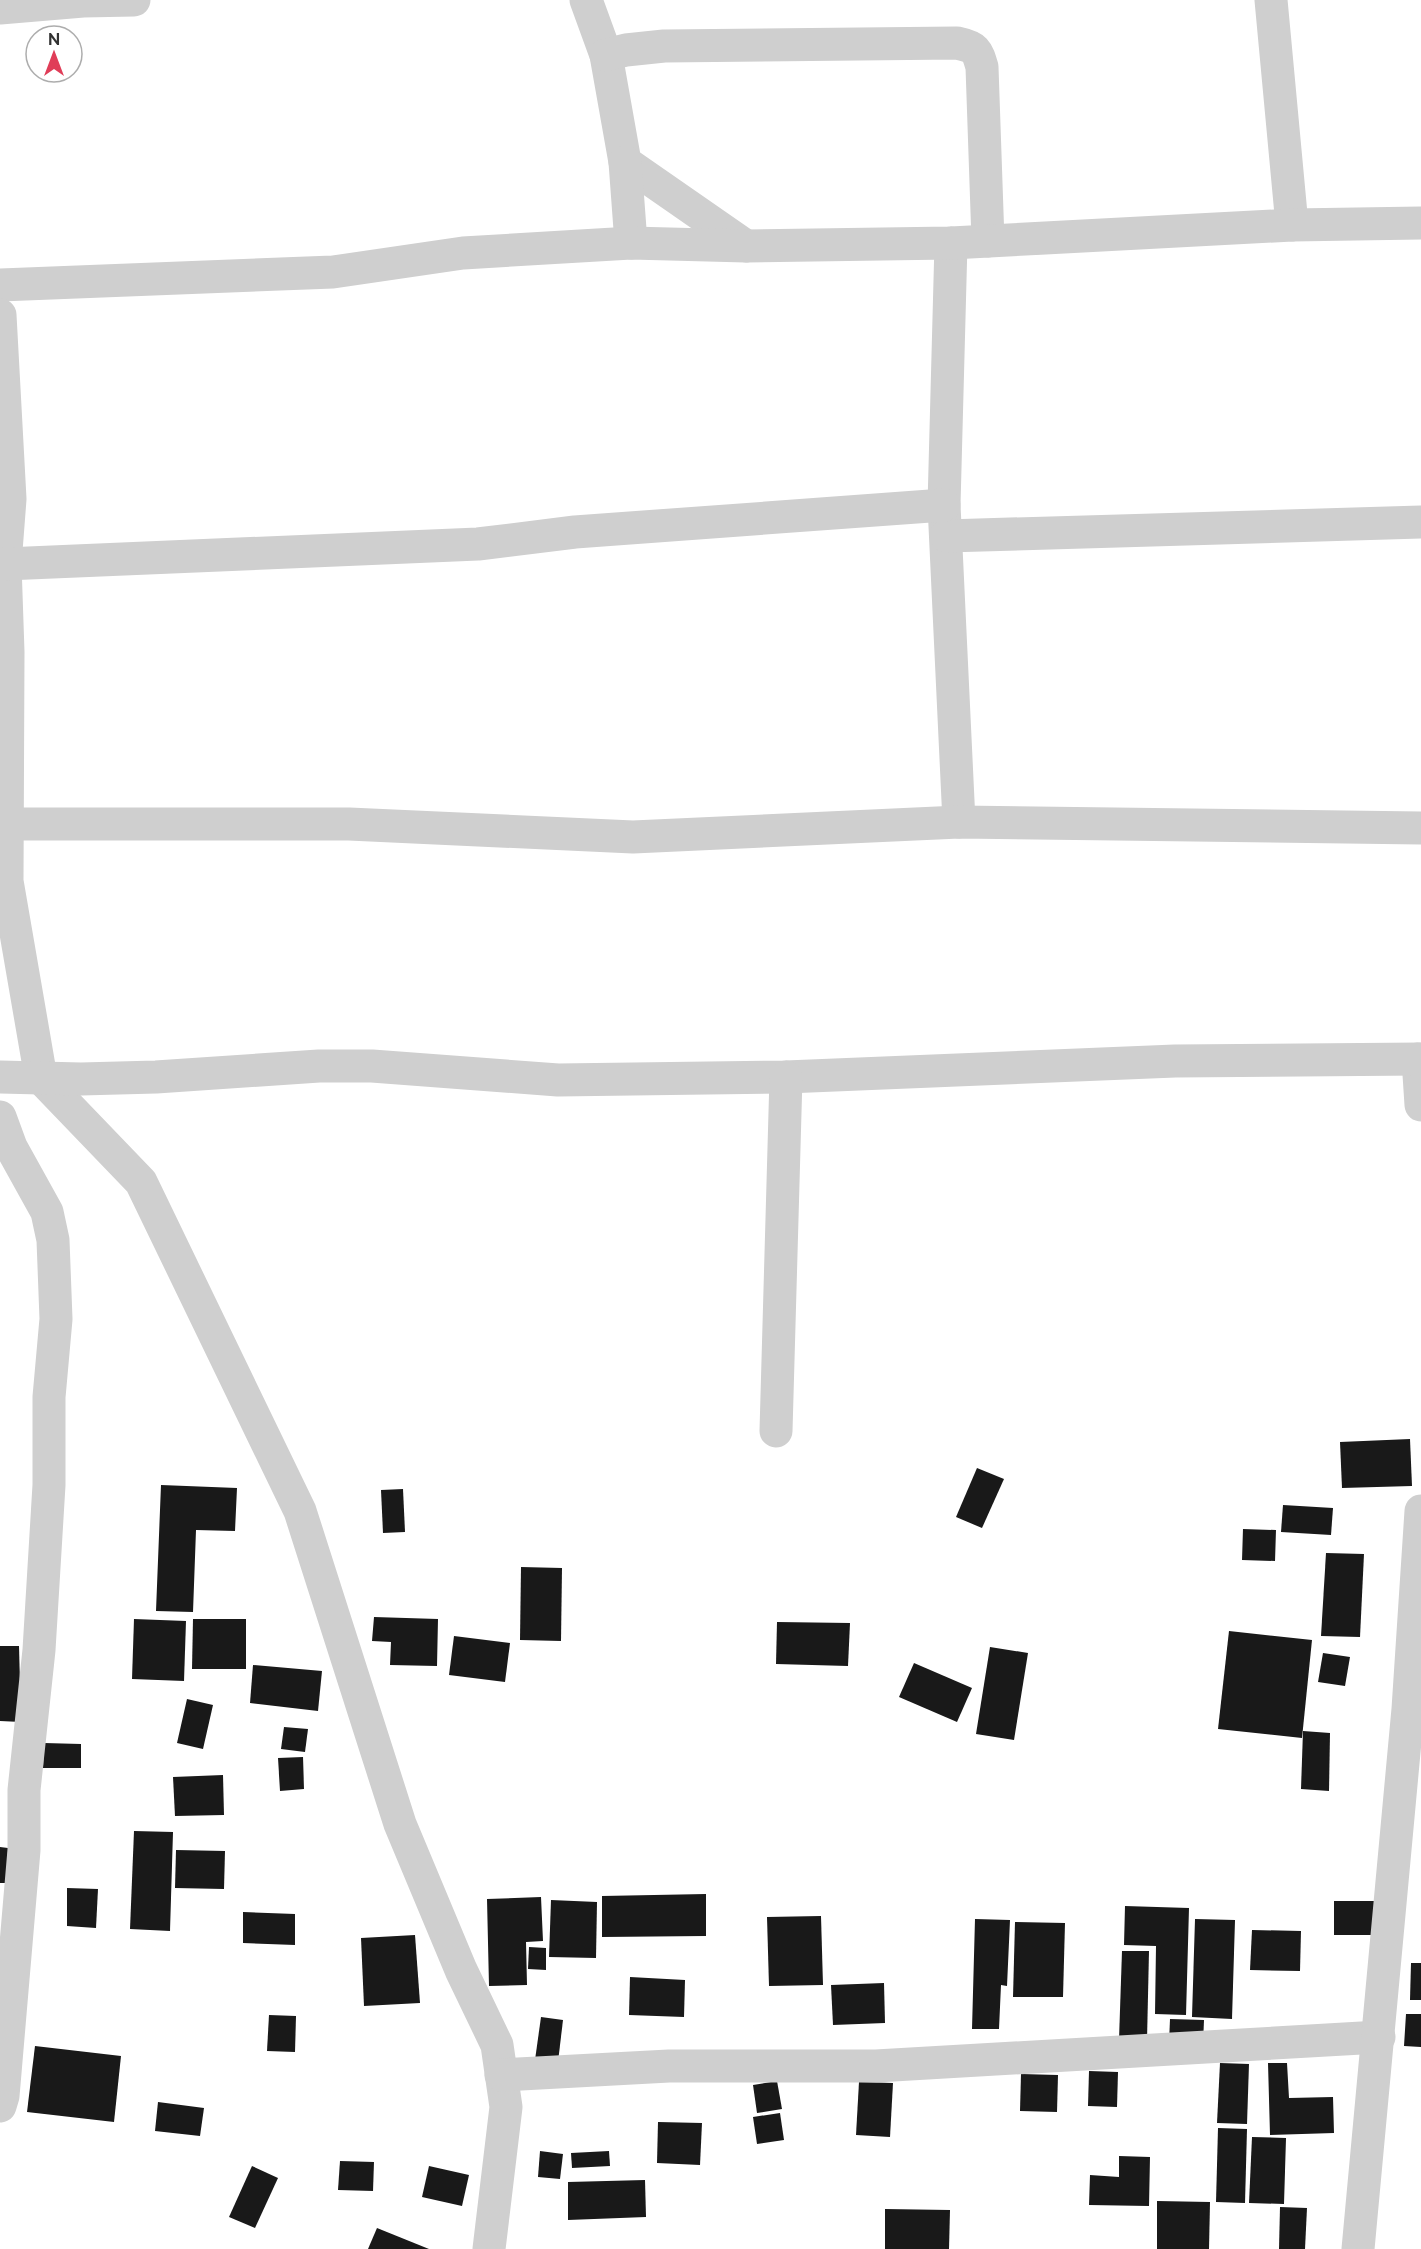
<svg xmlns="http://www.w3.org/2000/svg" width="1421" height="2249" font-family="Raleway,sans-serif">
	<style>
		.building { fill: #191919 }
		.lines { fill: none; stroke-linecap: round; stroke-linejoin: round }
		.street { stroke: #cfcfcf; stroke-width: 33 }
	</style>
	<rect width="100%" height="100%" fill="#fff"/>
	<g class="building">
		<polygon points="1410,1439 1412,1486 1342,1488 1340,1442"/>
		<polygon points="977,1468 1004,1479 982,1528 956,1517"/>
		<polygon points="161,1485 237,1488 235,1531 196,1530 193,1612 156,1611"/>
		<polygon points="403,1489 405,1532 383,1533 381,1490"/>
		<polygon points="1283,1505 1333,1508 1331,1535 1281,1532"/>
		<polygon points="1243,1529 1276,1530 1275,1561 1242,1560"/>
		<polygon points="1326,1553 1364,1554 1360,1637 1321,1636"/>
		<polygon points="521,1567 562,1568 561,1641 520,1640"/>
		<polygon points="374,1617 438,1619 437,1666 390,1665 391,1642 372,1641"/>
		<polygon points="134,1619 186,1621 184,1681 132,1679"/>
		<polygon points="193,1619 246,1619 246,1669 192,1669"/>
		<polygon points="777,1622 850,1623 848,1666 776,1664"/>
		<polygon points="1229,1631 1312,1640 1302,1738 1218,1729"/>
		<polygon points="454,1636 510,1643 505,1682 449,1675"/>
		<polygon points="0,1646 19,1646 21,1722 0,1721"/>
		<polygon points="990,1647 1028,1653 1014,1740 976,1734"/>
		<polygon points="1323,1653 1350,1657 1345,1686 1318,1682"/>
		<polygon points="914,1663 972,1688 957,1722 899,1697"/>
		<polygon points="253,1665 322,1671 318,1711 250,1703"/>
		<polygon points="187,1699 213,1705 203,1749 177,1743"/>
		<polygon points="284,1727 308,1729 305,1752 281,1749"/>
		<polygon points="1303,1731 1330,1733 1329,1791 1301,1789"/>
		<polygon points="44,1743 81,1744 81,1768 43,1768"/>
		<polygon points="303,1757 304,1789 280,1791 278,1758"/>
		<polygon points="223,1775 224,1815 175,1816 173,1777"/>
		<polygon points="134,1831 173,1832 170,1931 130,1929"/>
		<polygon points="0,1847 8,1848 7,1883 0,1883"/>
		<polygon points="176,1850 225,1851 224,1889 175,1888"/>
		<polygon points="67,1888 98,1889 96,1928 67,1926"/>
		<polygon points="706,1894 706,1936 602,1937 602,1896"/>
		<polygon points="541,1897 543,1941 526,1942 527,1985 489,1986 487,1899"/>
		<polygon points="551,1900 597,1902 596,1958 549,1957"/>
		<rect x="1334" y="1901" width="49" height="34"/>
		<polygon points="1125,1906 1189,1908 1186,2015 1155,2014 1156,1946 1124,1945"/>
		<polygon points="243,1912 295,1914 295,1945 243,1943"/>
		<polygon points="821,1916 823,1985 769,1986 767,1917"/>
		<polygon points="975,1919 1010,1920 1007,1986 1001,1985 999,2029 972,2029"/>
		<polygon points="1195,1919 1235,1920 1232,2019 1192,2017"/>
		<polygon points="1015,1922 1065,1923 1063,1997 1013,1997"/>
		<polygon points="1252,1930 1301,1931 1300,1971 1250,1970"/>
		<polygon points="415,1935 420,2003 364,2006 361,1938"/>
		<polygon points="529,1947 546,1948 546,1970 528,1969"/>
		<polygon points="1122,1951 1149,1951 1147,2041 1119,2040"/>
		<polygon points="1411,1963 1421,1963 1421,2000 1410,2000"/>
		<polygon points="630,1977 685,1980 684,2017 629,2015"/>
		<polygon points="884,1983 885,2023 833,2025 831,1985"/>
		<polygon points="1406,2014 1421,2014 1421,2047 1404,2046"/>
		<polygon points="269,2015 296,2016 295,2052 267,2051"/>
		<polygon points="541,2017 563,2020 558,2062 535,2060"/>
		<polygon points="1170,2019 1204,2020 1203,2044 1169,2043"/>
		<polygon points="35,2046 121,2056 114,2122 27,2112"/>
		<polygon points="1220,2063 1249,2064 1247,2124 1217,2123"/>
		<polygon points="1268,2063 1287,2063 1289,2098 1333,2097 1334,2133 1270,2135"/>
		<polygon points="1089,2071 1118,2072 1117,2107 1088,2106"/>
		<polygon points="1021,2074 1058,2075 1057,2112 1020,2111"/>
		<polygon points="777,2081 782,2109 757,2113 753,2085"/>
		<polygon points="859,2082 893,2083 890,2137 856,2135"/>
		<polygon points="158,2102 204,2108 200,2136 155,2131"/>
		<polygon points="780,2113 784,2140 757,2144 753,2117"/>
		<polygon points="658,2122 702,2123 700,2165 657,2163"/>
		<polygon points="1218,2128 1247,2129 1245,2203 1216,2202"/>
		<polygon points="1252,2137 1286,2138 1284,2204 1249,2203"/>
		<polygon points="540,2151 563,2154 560,2179 538,2177"/>
		<polygon points="609,2151 610,2166 572,2168 571,2153"/>
		<polygon points="1119,2156 1150,2157 1149,2206 1089,2205 1090,2175 1119,2177"/>
		<polygon points="340,2161 374,2162 373,2191 338,2190"/>
		<polygon points="252,2166 278,2178 255,2228 229,2217"/>
		<polygon points="429,2166 469,2175 462,2206 422,2197"/>
		<polygon points="645,2180 646,2217 568,2220 568,2182"/>
		<polygon points="1157,2201 1210,2202 1209,2249 1157,2249"/>
		<polygon points="1280,2207 1307,2208 1305,2249 1279,2249"/>
		<polygon points="885,2209 950,2210 949,2249 885,2249"/>
		<polygon points="377,2228 429,2249 368,2249"/>
	</g>
	<g class="lines">
		<g class="street">
			<polyline points="586,0 606,55 625,162 746,246"/>
			<polyline points="1271,0 1292,225"/>
			<polyline points="0,8 83,1 134,0"/>
			<path d="M606,55L626,50L664,46L957,43C976,47 977,50 982,67L988,241"/>
			<polyline points="625,162 631,243"/>
			<polyline points="951,243 944,505 959,822"/>
			<polyline points="0,285 333,272 463,253 631,243 746,246 951,243 1292,225 1421,223"/>
			<polyline points="0,315 10,499 5,564 8,652 7,881 41,1078 141,1182 300,1511 400,1824 461,1970 497,2045 506,2107 489,2249"/>
			<polyline points="946,536 1421,522"/>
			<polyline points="5,564 478,544 575,532 944,505"/>
			<polyline points="0,824 349,824 633,837 959,822 1421,828"/>
			<polyline points="1418,1059 1421,1105"/>
			<polyline points="0,1077 81,1079 156,1077 319,1066 372,1066 558,1080 786,1077 1175,1061 1421,1059"/>
			<polyline points="0,1117 11,1147 47,1212 53,1240 56,1319 49,1397 49,1485 39,1650 24,1790 24,1850 3,2096 0,2106"/>
			<polyline points="776,1431 786,1077"/>
			<polyline points="501,2075 669,2066 876,2066 1379,2037"/>
			<polyline points="1358,2249 1408,1709 1421,1511"/>
		</g>
	</g>
	<g transform="translate(54 54)"><circle r="28" fill="#ffffff" stroke="#adadad" stroke-width="1.5"/>
	<path d="M0-4.5L10 22L0 15L-10 22Z" fill="#e03d58"/>
	<text y="-9" font-size="16" font-weight="bold" text-anchor="middle" fill="#323232">N</text>
	</g>
</svg>
